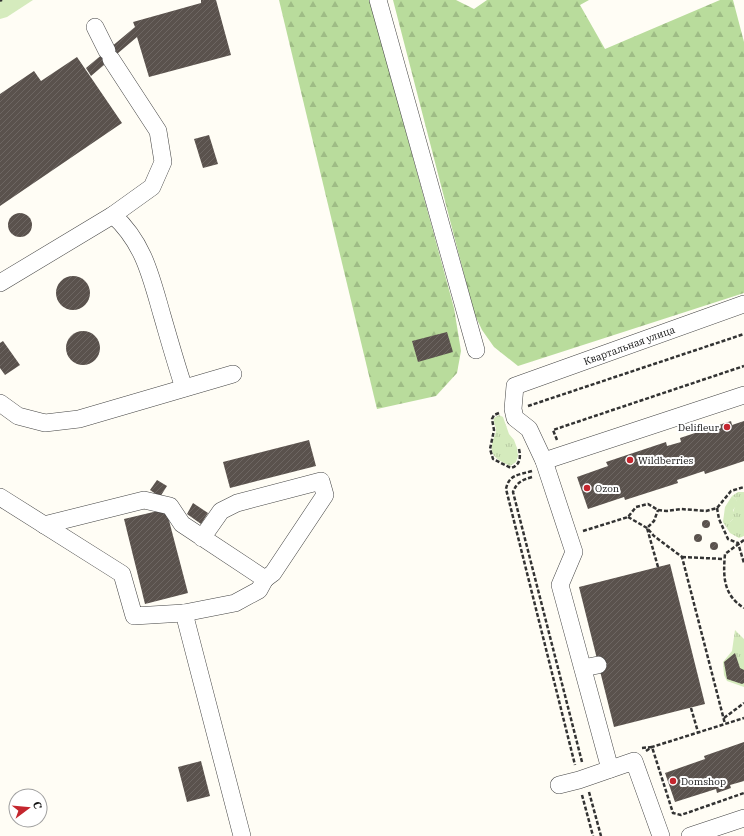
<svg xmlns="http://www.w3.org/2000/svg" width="744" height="836" font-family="'IBM Plex Serif',serif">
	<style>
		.grass { fill: #d5ebbd }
		.forest { fill: url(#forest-firs) }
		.park { fill: url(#park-tufts) }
		.building { fill: url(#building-hatch) }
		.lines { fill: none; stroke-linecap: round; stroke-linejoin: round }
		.minor-casing { stroke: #444; stroke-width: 18 }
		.path { stroke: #333; stroke-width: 2.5; stroke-dasharray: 4 2; stroke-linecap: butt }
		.minor { stroke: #fff; stroke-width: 17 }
		.poi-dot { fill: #c4262e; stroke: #fff; stroke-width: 1.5 }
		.labels { text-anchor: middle; stroke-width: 4; stroke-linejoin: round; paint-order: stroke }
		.street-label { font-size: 10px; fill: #111; stroke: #fff }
		.poi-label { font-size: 10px; fill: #111; stroke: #fff; text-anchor: start }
	</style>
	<defs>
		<pattern id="forest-firs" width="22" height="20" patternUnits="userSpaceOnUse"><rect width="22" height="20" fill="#b9dc9c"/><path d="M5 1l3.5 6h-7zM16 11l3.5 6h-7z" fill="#9ebc85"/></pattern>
		<pattern id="park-tufts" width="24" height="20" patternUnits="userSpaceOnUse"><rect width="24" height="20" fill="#d5ebbd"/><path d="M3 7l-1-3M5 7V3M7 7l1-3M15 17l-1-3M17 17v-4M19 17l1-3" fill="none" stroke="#b6c8a1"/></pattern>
		<pattern id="building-hatch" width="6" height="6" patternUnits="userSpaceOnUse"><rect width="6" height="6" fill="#5a524d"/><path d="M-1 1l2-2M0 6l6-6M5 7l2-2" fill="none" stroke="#6d6662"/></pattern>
	</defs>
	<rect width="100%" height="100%" fill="#fffdf5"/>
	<g class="grass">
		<polygon points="0,0 33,0 7,17 0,19"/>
		<polygon points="732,496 736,499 736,506 733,510 733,519 730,522 723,522 725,507"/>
	</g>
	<g class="forest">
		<polygon points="279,0 370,0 454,308 461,351 457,373 436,396 377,409"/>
		<polygon points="393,0 456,0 474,9 487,0 589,0 580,5 605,49 720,0 733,0 744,42 744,293 518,366 494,347 482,330 474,313"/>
	</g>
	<g class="park">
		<path d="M499,415L503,417L509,434L514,440L517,448L518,456L516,462L510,466C497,459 488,456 493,440C494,437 496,433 496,430C496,426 493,423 494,418Z"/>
		<path d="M738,492H744V536L739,538L730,533L723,522H730L733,519C731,511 737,507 736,499L732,496Z"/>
		<polygon points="735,630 744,639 744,687 727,681 724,675 723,662 732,651"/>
	</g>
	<g class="building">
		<polygon points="201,0 216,0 231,55 149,77 137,37 91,76 86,68 135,27 133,22 201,3"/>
		<polygon points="77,57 122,123 0,206 0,94 34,71 41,81"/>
		<polygon points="209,135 218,164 203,168 194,139"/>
		<circle cx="20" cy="225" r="12"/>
		<circle cx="73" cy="293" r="17"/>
		<circle cx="83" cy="348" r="17"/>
		<polygon points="447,332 453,352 418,362 412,341"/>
		<polygon points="3,341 20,365 5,375 0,368 0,343"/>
		<polygon points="731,421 732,425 744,421 744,461 705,474 704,471 677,480 678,483 625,500 624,497 588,509 577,477 608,466 606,462 666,442 667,446 681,442 680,438"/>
		<polygon points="309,440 316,466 230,488 223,462"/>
		<polygon points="157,480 167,486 160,497 150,490"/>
		<polygon points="193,503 208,513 201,524 187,514"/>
		<polygon points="166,509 188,593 145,604 124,519"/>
		<circle cx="706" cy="524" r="4"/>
		<circle cx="698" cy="538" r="4"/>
		<circle cx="714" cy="546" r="4"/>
		<polygon points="670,564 705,704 614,727 579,587"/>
		<polygon points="735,653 740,668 744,670 744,683 742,684 727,679 724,662"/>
		<polygon points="744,742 744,781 730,785 731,788 717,793 716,789 675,802 665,773 705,759 704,756"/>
		<polygon points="201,761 210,796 187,802 178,767"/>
	</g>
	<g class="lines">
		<g class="minor-casing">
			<g id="minor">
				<polyline points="378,0 476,350"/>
				<polyline points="95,27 107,51"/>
				<path d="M113,215C144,243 151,277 162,315C169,339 176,364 184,388"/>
				<polyline points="0,283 113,215 152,187 163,162 158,131 111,59"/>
				<polyline points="0,403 18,416 45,423 79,419 233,374"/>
				<polyline points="544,461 744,395"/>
				<polyline points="0,497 122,574 134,616 184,613 235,603 259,590 265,579"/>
				<polyline points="44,525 144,500 170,506 182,524 265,579 273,573 325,495 321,481 237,503 221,511 202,538"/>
				<polyline points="184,613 242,836"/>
				<polyline points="583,668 598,665"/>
				<polyline points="610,769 560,585 574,552 544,461 529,429 515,418 513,409 515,386 744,304"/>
				<polyline points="559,785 579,780 634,761 661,836"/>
				<polyline points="690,836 744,818"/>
			</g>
		</g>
		<g class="path">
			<polyline points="0,1 2,0"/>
			<polyline points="528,406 744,334"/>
			<path d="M499,413L494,415L492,419L494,430L490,449L493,459L511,468C520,465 521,458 519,449"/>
			<polyline points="557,440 553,430 744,366"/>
			<path d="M532,471C519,475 509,474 506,489L575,765"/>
			<path d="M532,477C522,480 517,482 513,492L582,762"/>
			<polyline points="717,508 719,519 728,539 738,543 744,563"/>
			<polyline points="628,517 647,528 654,536 682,557 725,724"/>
			<polyline points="583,531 628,517 636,507 648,504 658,510 667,511 681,509 706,511 717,508 731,491 744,487"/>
			<path d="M744,540L725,554C723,576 723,595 744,608"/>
			<polyline points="682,557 724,559"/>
			<polyline points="658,567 647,528 654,521 658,510"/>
			<polyline points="691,708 698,732"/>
			<polyline points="724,718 744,703"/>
			<polyline points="642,748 652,747 673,813 681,815 744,793"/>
			<polyline points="646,751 652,747 744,718"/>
			<polyline points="589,792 601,836"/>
			<polyline points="582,795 593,836"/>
		</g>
		<use href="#minor" class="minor"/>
	</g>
	<g class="poi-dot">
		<circle cx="727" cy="427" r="4"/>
		<circle cx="630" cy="460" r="4"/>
		<circle cx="587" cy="488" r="4"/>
		<circle cx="673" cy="781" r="4"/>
	</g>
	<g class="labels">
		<g class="street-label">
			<text transform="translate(629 345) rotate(-20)" y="4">Квартальная улица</text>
		</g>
		<g class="poi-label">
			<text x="719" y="431" text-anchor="end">Delifleur</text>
			<text x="638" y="464">Wildberries</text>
			<text x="595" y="492">Ozon</text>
			<text x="681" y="785">Domshop</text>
		</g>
	</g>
	<g transform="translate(28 808) rotate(74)"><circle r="19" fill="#ffffff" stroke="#a0a0a0"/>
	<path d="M0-3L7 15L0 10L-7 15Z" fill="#c4262e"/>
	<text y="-6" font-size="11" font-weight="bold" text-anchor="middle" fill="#111111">С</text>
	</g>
</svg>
